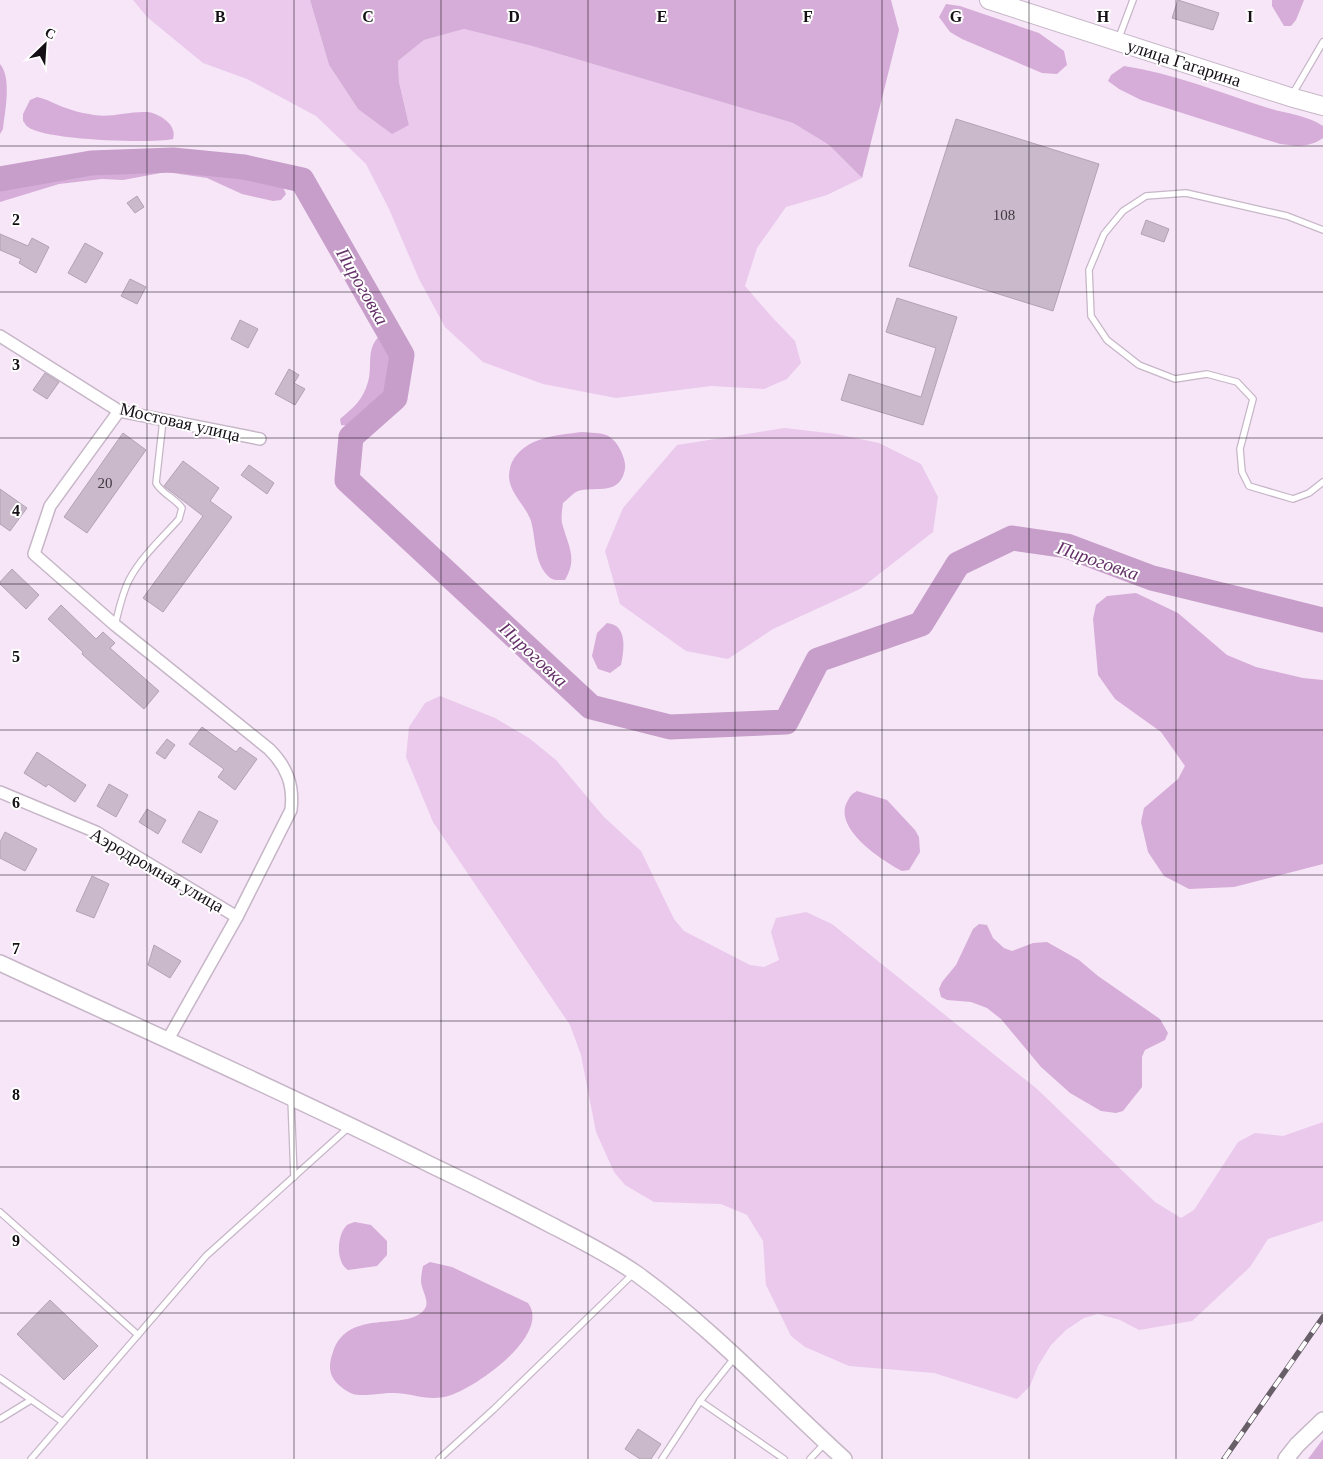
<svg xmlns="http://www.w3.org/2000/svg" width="1323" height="1459" font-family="'Times New Roman',serif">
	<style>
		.green { fill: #eac9ec }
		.forest { fill: #d6add8 }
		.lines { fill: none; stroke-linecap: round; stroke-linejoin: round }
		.river { stroke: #c69ec9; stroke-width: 25 }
		.building { fill: #c9b9ca; stroke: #b2a2b3 }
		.lane-casing { stroke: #c6b6c7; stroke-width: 8 }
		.street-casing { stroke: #c6b6c7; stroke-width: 14 }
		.secondary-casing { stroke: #c6b6c7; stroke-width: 18 }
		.primary-casing { stroke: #c6b6c7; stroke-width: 20 }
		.lane { stroke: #fff; stroke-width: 5.5 }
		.street { stroke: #fff; stroke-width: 11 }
		.secondary { stroke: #fff; stroke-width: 15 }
		.primary { stroke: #fff; stroke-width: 18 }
		.rail-casing { stroke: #675e68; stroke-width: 5.5 }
		.rail { stroke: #fff; stroke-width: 4; stroke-dasharray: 11; stroke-linecap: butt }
		.grid { fill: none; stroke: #151016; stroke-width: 1; stroke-opacity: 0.55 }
		.labels { text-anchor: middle; stroke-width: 4; stroke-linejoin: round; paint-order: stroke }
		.number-label { font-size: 15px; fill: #423a43 }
		.street-label { font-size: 18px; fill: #151016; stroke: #fff }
		.water-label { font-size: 19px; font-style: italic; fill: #653269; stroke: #fff }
		.grid-label { font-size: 16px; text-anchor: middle; font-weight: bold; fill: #151016; stroke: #fff; stroke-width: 4; stroke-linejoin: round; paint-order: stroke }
	</style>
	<rect width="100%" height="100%" fill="#f7e6f8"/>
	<g class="green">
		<polygon points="133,0 310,0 329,65 358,109 409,125 399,82 398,61 424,40 464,29 532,46 793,123 829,145 862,178 827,195 786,207 757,248 745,286 771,316 795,341 801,363 787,379 764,389 711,386 616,398 543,384 483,362 445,327 419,279 389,209 366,164 316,116 247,79 203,63 147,17"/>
		<polygon points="785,428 836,434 879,443 921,464 938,497 933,532 860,589 773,629 728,659 686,651 620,604 605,551 623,508 677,445"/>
		<polygon points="440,696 495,718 529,738 556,760 604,817 641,851 674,919 684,931 750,965 764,967 779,960 771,932 776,918 806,912 832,924 1037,1089 1155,1202 1181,1218 1194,1210 1238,1142 1255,1133 1283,1136 1323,1122 1323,1221 1268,1239 1250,1267 1192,1321 1139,1330 1120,1320 1098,1314 1084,1318 1066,1330 1051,1345 1038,1366 1030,1386 1017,1399 934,1373 849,1366 805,1347 791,1336 766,1285 763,1241 747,1215 721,1204 654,1202 625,1185 614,1172 596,1132 581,1055 570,1025 433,822 406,757 409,727 425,703"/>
	</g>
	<g class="forest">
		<polygon points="310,0 891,0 899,30 862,178 829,145 793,123 532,46 464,29 424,40 398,61 399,82 409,125 392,134 358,109 329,65"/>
		<polygon points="1272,0 1304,0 1296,20 1291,26 1284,26 1272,6"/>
		<polygon points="946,4 960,6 1039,33 1064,51 1067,65 1057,74 1042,73 962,39 950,32 939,17"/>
		<path d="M0,64C12,78 5,111 3,129L0,134Z"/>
		<path d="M1124,66C1173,73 1221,93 1268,108C1287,114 1306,115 1323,126V138C1309,148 1296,146 1280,144L1141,100L1119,89L1108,81L1111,75Z"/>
		<path d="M37,97C48,99 56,105 66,108C74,111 81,113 89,114C109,119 127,111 147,112C159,113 178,125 173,139C151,144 44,140 28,127C26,126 25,123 23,121V114L30,100Z"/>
		<path d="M98,155C133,154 159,162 193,168C215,171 242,170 262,176C271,179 283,183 286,194L281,200L273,201L242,194L207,178L166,172L123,180L102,179L59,184L0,202V174L37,172L81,157Z"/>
		<path d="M381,335C388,343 394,361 392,372C389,392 363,430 341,425L340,419C353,408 363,400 368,382C373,366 365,347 381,335Z"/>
		<path d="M582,432C602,434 611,431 621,451C625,461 627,466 623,476C615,495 593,486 578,491C573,493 567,500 563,503C562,510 561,517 562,523C568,546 578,558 565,580C558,580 553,581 548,576C534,562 536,539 531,521C526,506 510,494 509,477C509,473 510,466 512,462C525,437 557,435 582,432Z"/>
		<polygon points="1136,593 1178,613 1227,655 1256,667 1303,678 1323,680 1323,864 1234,887 1189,889 1164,876 1148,852 1141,822 1144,808 1178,779 1185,766 1161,732 1115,699 1098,675 1093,619 1096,605 1107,596"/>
		<path d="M607,623C628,625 624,650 621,665L610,673L598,669L592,656L597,633Z"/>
		<path d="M857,791L887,800L915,830L919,837L920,852L909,870L902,871C883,861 833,829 847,802C850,797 851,794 857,791Z"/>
		<polygon points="979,924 987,925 993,938 1004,948 1012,951 1033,943 1047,942 1079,960 1098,976 1160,1019 1168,1033 1165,1040 1145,1050 1142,1057 1142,1087 1123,1111 1116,1113 1101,1111 1070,1093 1041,1067 1001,1019 987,1008 971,1002 947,1000 941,997 939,989 942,982 956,965 973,929"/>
		<path d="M355,1222L371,1225L387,1241V1255L377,1266L348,1270C335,1262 337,1234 347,1225C349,1224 354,1222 355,1222Z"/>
		<path d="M430,1262L452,1267L528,1303C552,1335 474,1389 448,1396C427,1402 410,1392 391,1393C382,1393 361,1397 353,1394C347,1392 336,1384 333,1378C328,1370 330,1360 333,1352C348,1307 406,1332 424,1310C431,1302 421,1290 421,1281C421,1276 422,1271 423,1266Z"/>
		<polygon points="1323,1439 1323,1459 1308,1459"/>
	</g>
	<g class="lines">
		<polyline class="river" points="0,179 91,163 173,160 244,167 302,180 402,355 395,398 351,437 347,480 591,707 670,727 786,722 818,660 921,624 958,564 1012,538 1067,546 1152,578 1323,620"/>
	</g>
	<g class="building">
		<polygon points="1178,0 1219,13 1213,30 1172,18"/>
		<polygon points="956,119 1099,164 1053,311 909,266"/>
		<polygon points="137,196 144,207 135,213 127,203"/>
		<polygon points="1146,220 1169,229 1164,242 1141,234"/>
		<polygon points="0,234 28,246 32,238 49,247 36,273 19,263 21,259 0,250"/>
		<polygon points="85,243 103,253 86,283 68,273"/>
		<polygon points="130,279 146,287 137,304 121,296"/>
		<polygon points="897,298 957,317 923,425 841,400 849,374 921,397 936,348 886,332"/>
		<polygon points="240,320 258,329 248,348 231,339"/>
		<polygon points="289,369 299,375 294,383 305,389 295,405 275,394"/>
		<polygon points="45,373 59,382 47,399 33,390"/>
		<polygon points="123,433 146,450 87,533 64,517"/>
		<polygon points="183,461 219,488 210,501 232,517 163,612 143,598 203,516 164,486"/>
		<polygon points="249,465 274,483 267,494 241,475"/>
		<polygon points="0,489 27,508 10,531 0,524"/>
		<polygon points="12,569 39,595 26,609 0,584 0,582"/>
		<polygon points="61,605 96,639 103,632 115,643 110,648 159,691 144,709 94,665 82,654 83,652 48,619"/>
		<polygon points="202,727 236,752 240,747 257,759 235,790 218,777 224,769 189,744"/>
		<polygon points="167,739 175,745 165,759 156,753"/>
		<polygon points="37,752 86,785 75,802 48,784 46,787 24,773"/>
		<polygon points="109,784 128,795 116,817 97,806"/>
		<polygon points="147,809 166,820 158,834 139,822"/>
		<polygon points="199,811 218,821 201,853 182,842"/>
		<polygon points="5,832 37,849 25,871 0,858 0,842"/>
		<polygon points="92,876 109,884 94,918 76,911"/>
		<polygon points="154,945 181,961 170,978 148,965"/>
		<polygon points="50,1300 98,1346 64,1380 17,1334"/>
		<polygon points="638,1429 661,1444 651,1459 640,1459 625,1449"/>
	</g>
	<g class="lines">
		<g class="lane-casing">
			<g id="lane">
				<polyline points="1118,40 1133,0"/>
				<polyline points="1292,95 1323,42"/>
				<polyline points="1323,230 1287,216 1186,193 1146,196 1123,211 1104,234 1089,270 1091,316 1107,340 1139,365 1175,379 1207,374 1237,382 1253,399 1240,449 1242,472 1249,486 1293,499 1309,493 1323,482"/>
				<path d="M115,625C119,609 122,594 129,580C141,557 162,538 179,519L182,508C175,498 162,494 156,483L163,420"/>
				<polyline points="291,1098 294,1177"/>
				<polyline points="0,1212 138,1335"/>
				<polyline points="0,1378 63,1422"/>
				<polyline points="700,1401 784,1459"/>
				<polyline points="0,1419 31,1400"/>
				<polyline points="31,1459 206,1256 349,1127"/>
				<polyline points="439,1459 494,1409 634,1273"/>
				<polyline points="662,1459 700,1401 735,1357"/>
				<polyline points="810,1459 826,1442"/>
			</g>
		</g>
		<g class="street-casing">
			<g id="street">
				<polyline points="0,336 119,411 260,439"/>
				<path d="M119,411L50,506L34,554L115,625L269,749C287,767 294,785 291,810L237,917"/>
				<polyline points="0,792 96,832 237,917 167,1041"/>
			</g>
		</g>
		<g class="secondary-casing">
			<g id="secondary">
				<path d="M0,963C144,1030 289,1094 431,1165C471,1184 511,1204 551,1225C580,1240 610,1255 637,1274C712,1328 776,1397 844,1459"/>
				<polyline points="1286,1459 1297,1445 1323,1420"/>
			</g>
		</g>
		<g class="primary-casing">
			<polyline id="primary" points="989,0 1290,97 1323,106"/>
		</g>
		<use href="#lane" class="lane"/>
		<use href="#street" class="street"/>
		<use href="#secondary" class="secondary"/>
		<use href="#primary" class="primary"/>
		<g class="rail-casing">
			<polyline id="rail" points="1224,1459 1323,1317"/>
		</g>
		<use href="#rail" class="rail"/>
	</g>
	<path class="grid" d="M147,0V1459M294,0V1459M441,0V1459M588,0V1459M735,0V1459M882,0V1459M1029,0V1459M1176,0V1459M0,146H1323M0,292H1323M0,438H1323M0,584H1323M0,730H1323M0,875H1323M0,1021H1323M0,1167H1323M0,1313H1323"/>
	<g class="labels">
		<g class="number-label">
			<text x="1004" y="220">108</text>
			<text x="105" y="488">20</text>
		</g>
		<g class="street-label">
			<text transform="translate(1184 63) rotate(18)" y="6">улица Гагарина</text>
			<text transform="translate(180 422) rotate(13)" y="6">Мостовая улица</text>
			<text transform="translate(157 870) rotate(30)" y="6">Аэродромная улица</text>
		</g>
		<g class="water-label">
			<text transform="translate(363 286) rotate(60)" y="7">Пироговка</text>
			<text transform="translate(1098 560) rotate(19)" y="7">Пироговка</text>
			<text transform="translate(534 654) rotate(43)" y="7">Пироговка</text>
		</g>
	</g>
	<g class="grid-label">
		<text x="220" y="22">B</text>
		<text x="368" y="22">C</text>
		<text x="514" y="22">D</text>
		<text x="662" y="22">E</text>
		<text x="808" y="22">F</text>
		<text x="956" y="22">G</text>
		<text x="1103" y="22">H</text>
		<text x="1250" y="22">I</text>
		<text x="16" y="225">2</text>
		<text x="16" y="370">3</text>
		<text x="16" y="516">4</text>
		<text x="16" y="662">5</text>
		<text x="16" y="808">6</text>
		<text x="16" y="954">7</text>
		<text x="16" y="1100">8</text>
		<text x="16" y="1246">9</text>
	</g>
	<g transform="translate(45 45) rotate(25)" stroke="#ffffff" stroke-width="4" paint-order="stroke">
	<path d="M0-4L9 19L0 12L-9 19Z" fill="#151016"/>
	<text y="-8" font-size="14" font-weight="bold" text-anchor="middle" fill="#151016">С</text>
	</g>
</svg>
